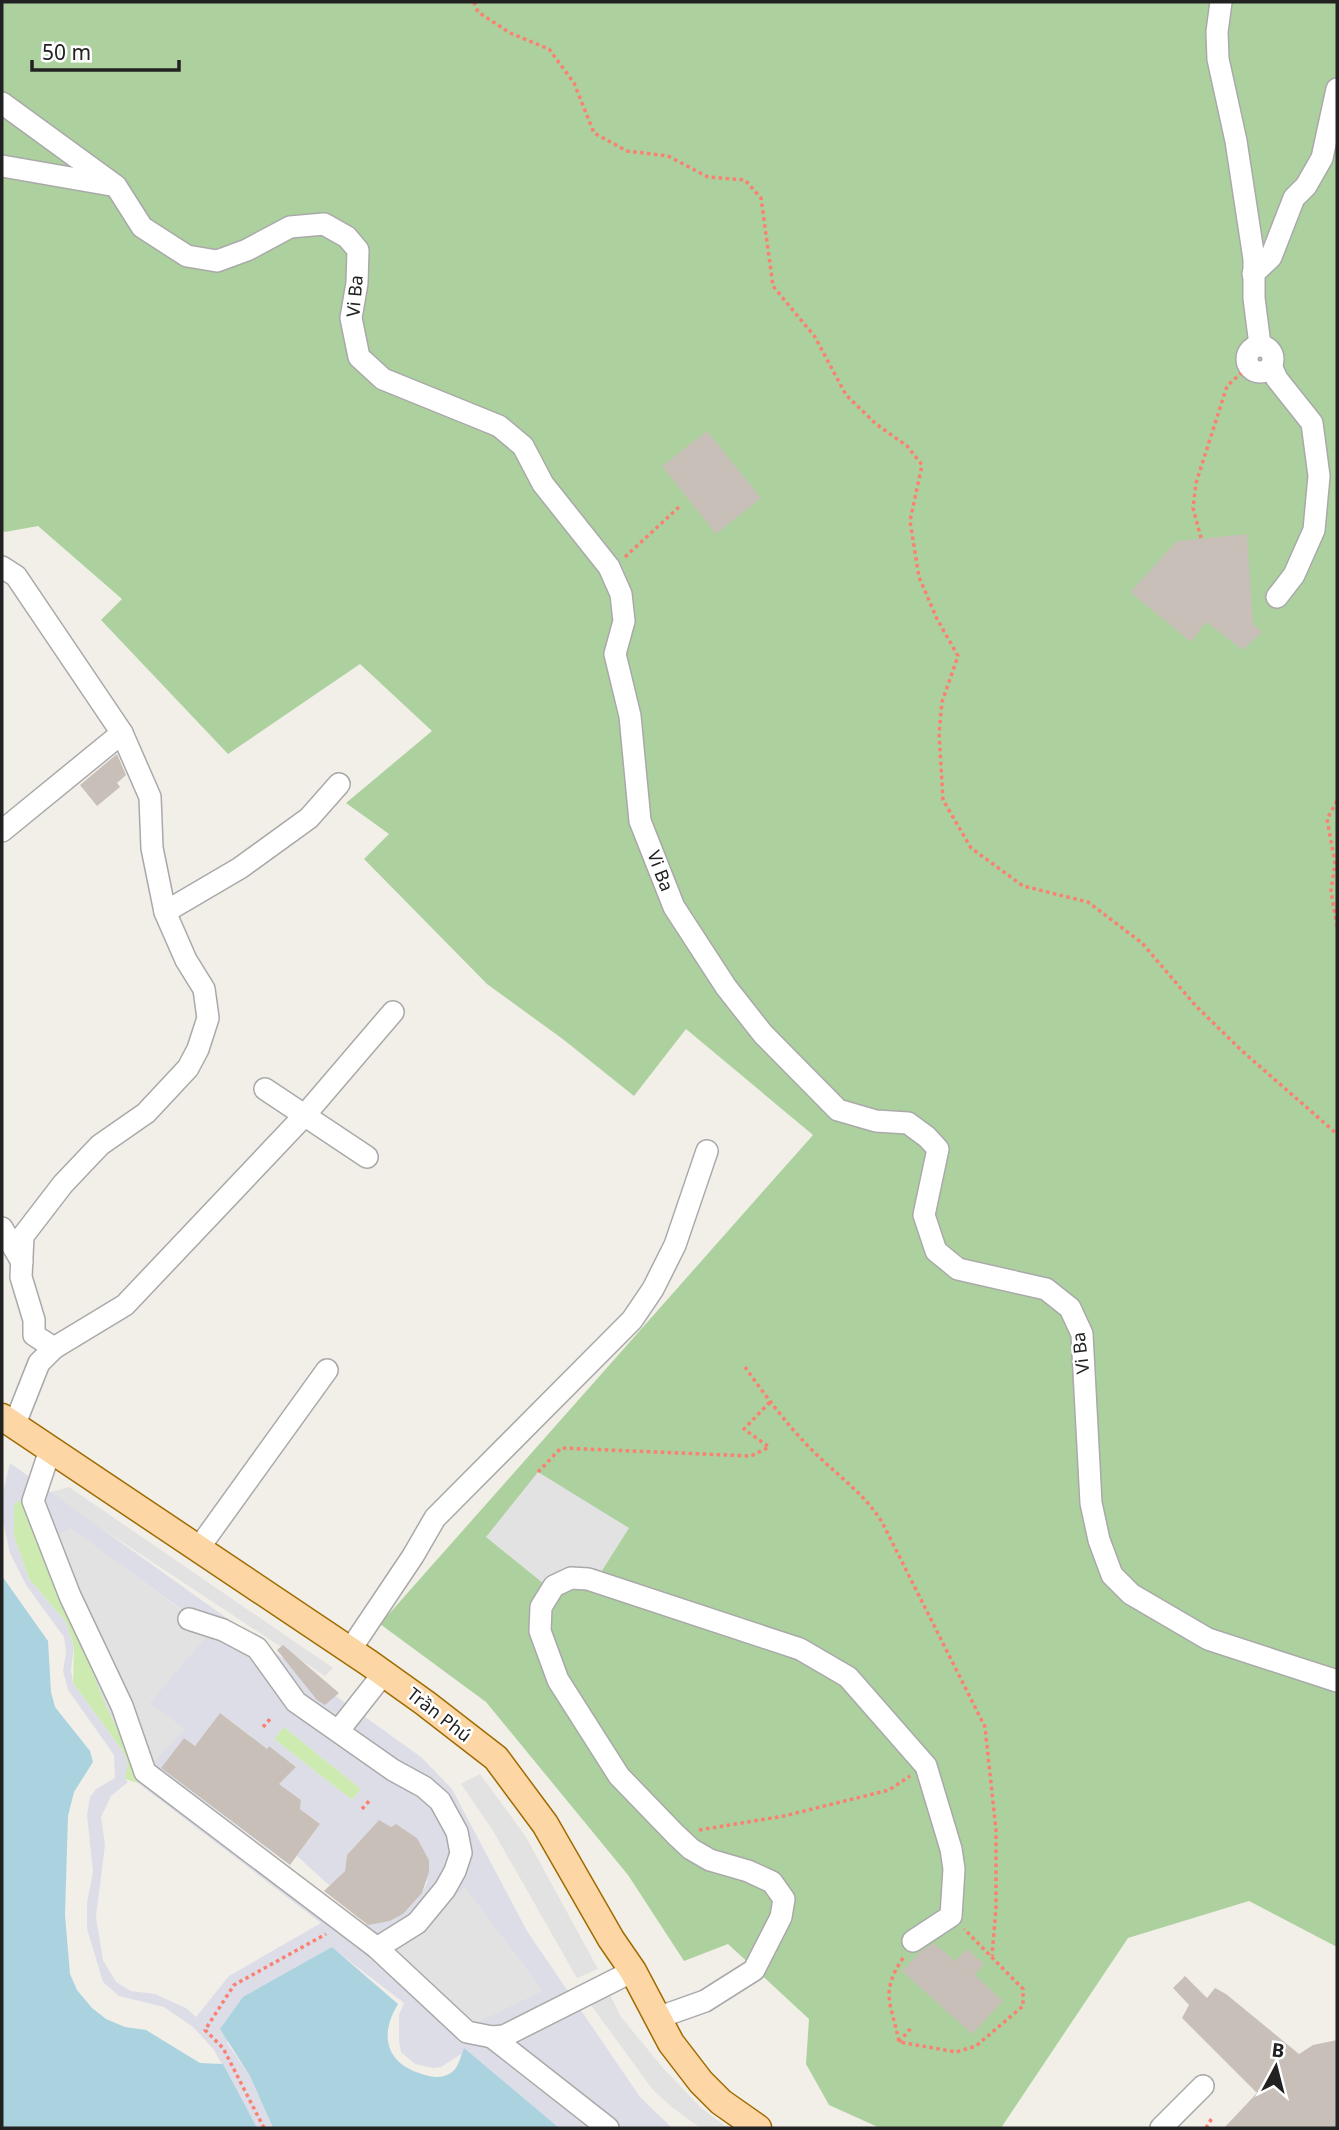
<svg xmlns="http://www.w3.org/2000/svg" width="1339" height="2130" font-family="'Noto Sans',sans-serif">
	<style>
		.grass { fill: #cdebb0 }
		.forest { fill: #add19e }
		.parking { fill: #e2e2e2 }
		.plaza { fill: #dddde8; fill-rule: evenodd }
		.water { fill: #aad3df }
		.building { fill: #c7bfb8 }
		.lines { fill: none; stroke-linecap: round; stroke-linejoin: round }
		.minor-casing { stroke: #a9a9a9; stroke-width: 24 }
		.major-casing { stroke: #a06b00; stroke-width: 29 }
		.path { stroke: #fa8072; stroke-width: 3.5; stroke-dasharray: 3.5 3.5; stroke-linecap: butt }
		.minor { stroke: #fff; stroke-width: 21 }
		.major { stroke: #fcd6a4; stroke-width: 26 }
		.labels { text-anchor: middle; stroke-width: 5; stroke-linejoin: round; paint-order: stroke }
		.street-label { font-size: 18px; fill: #222; stroke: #fff }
	</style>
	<rect width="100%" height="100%" fill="#f2efe9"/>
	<g class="grass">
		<polygon points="23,1497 105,1703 136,1769 140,1782 138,1783 125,1779 122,1750 73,1683 74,1646 66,1622 29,1579 14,1536 14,1505"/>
		<polygon points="284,1727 361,1789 352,1800 274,1739"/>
	</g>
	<polygon class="forest" points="2,2 1337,2 1337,1947 1249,1901 1128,1938 1001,2128 880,2128 829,2105 806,2064 809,2019 728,1944 684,1961 628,1875 486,1702 380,1624 813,1135 686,1029 634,1096 564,1040 487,984 364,859 389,834 346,803 432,731 360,664 228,754 101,620 122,599 38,526 5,532 2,530"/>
	<g class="parking">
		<polygon points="538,1472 629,1528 598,1577 549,1588 486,1537"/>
		<polygon points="69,1487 333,1668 325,1676 48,1493"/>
		<polygon points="71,1527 211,1632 151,1703 186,1729 155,1762 81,1602 56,1536"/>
		<polygon points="480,1774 526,1837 598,1969 577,1978 492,1829 461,1784"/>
		<polygon points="465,1886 544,1992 467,2027 387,1957"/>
		<polygon points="609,1993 621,2017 663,2068 700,2107 728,2128 703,2128 696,2125 672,2107 653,2090 591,2005"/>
	</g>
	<path class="plaza" d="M10,1463L421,1757L452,1789L527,1931L640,2097L672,2128H539L461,2054L441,2067L433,2068L415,2064L401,2052L399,2041V2015L404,2003L331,1947L227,2043L250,2076L273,2128H257L214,2050L193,2027L164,2007L119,1996L103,1982L87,1929V1902L93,1872L87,1815L90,1797L96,1789L115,1778L114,1755L68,1690L63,1671L66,1652L64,1637L26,1585L10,1553L2,1518V1496ZM23,1498L105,1703L136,1769L140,1782L138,1783L321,1923L229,1976L196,2017L186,2008L155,1994L131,1991L116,1982L103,1960L96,1917L105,1845L101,1817L111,1796L128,1782L125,1779L128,1762L122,1750L73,1683L71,1670L74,1646L66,1622L29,1579L14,1536V1505ZM71,1528L211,1631L150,1703L185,1729L155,1761L81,1602L57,1536ZM220,1713L252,1737L240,1753L253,1765L269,1746L296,1767L279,1784L301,1800L300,1809L320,1824L297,1856L330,1886L345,1871L347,1855L379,1820L391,1827L396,1824L417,1838L429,1860L427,1883L422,1893L403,1914L390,1921L360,1925L289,1866L161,1768L184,1738L195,1746ZM284,1727L361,1789L352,1800L274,1739ZM465,1887L543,1991L467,2027L387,1956Z"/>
	<g class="water">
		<polygon points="2,1576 48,1641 51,1692 55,1707 90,1751 93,1762 74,1792 68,1816 65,1915 70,1974 77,1990 92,2008 106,2019 125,2027 146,2030 200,2063 223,2064 257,2128 2,2128"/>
		<path d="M332,1947L398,2004C378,2037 387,2065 425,2075C434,2078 445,2078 452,2072C458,2068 461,2056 464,2048L559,2128H273L250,2076L220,2029L243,1997Z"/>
	</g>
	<g class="building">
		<polygon points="707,431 761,498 716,534 662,466"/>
		<polygon points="1247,534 1253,624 1262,632 1243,650 1206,622 1191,642 1130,592 1177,541"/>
		<polygon points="117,754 126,775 117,783 120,787 97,806 80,785"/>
		<polygon points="283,1645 339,1693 325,1705 317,1700 277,1650"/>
		<polygon points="220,1713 267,1749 269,1746 296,1767 279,1784 301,1800 300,1809 320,1824 290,1865 161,1768 184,1738 195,1746"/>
		<polygon points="379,1820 391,1827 396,1824 417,1838 429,1860 429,1872 422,1893 403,1914 390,1921 368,1925 324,1891 345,1871 347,1855"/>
		<polygon points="934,1943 955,1961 967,1949 984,1964 975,1975 1003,2001 972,2034 902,1971 920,1952"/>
		<polygon points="1185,1976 1207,1998 1215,1988 1226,1994 1299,2054 1313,2045 1337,2040 1337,2128 1224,2128 1257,2093 1182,2018 1189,2005 1173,1988"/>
	</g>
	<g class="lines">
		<g class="minor-casing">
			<g id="minor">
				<polyline points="1221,2 1217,32 1218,59 1236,141 1254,259 1254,298 1260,345"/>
				<polyline points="2,103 116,186 142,227 187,256 217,261 247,250 290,227 324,224 347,237 358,250 357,283 351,318 359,357 383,379 499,426 523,446 543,484 609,567 621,594 624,621 615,654 630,716 640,821 674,907 726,987 763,1034 838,1110 876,1121 908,1123 927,1137 938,1149 924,1215 936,1251 958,1269 1046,1289 1070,1308 1082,1334 1091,1503 1099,1540 1112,1575 1131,1594 1208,1639 1337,1681"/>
				<polyline points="2,166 111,185"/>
				<polyline points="1253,274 1271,257 1294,198 1306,186 1322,158 1337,89"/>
				<circle cx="1260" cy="359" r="13"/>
				<polyline points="1271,366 1277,379 1312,423 1319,476 1314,530 1294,575 1277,597"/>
				<polyline points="2,567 16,576 122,733 150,797 152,848 165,912 186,960 204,989 208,1018 198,1049 188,1068 146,1113 100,1145 63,1184 23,1236 21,1277 34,1320 34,1335 54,1348 39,1363 14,1426"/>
				<polyline points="2,831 122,733"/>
				<polyline points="165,912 240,868 309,818 339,784"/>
				<polyline points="265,1089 367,1157"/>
				<polyline points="2,1228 22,1262"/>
				<polyline points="54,1348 125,1305 304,1116 393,1012"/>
				<polyline points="50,1450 33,1501 70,1596 122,1706 145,1772 377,1948 467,2032 492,2037 504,2036 633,1971"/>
				<polyline points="198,1549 327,1370"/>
				<polyline points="189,1619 223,1630 257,1648 296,1702 393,1770 424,1787 440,1801 457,1832 461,1853 455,1871 445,1889 417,1923 377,1948"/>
				<polyline points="350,1650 413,1556 435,1518 632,1320 653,1289 675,1245 707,1151"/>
				<polyline points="339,1730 384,1673"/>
				<polyline points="657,2018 705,2001 754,1970 781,1917 784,1899 772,1882 748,1871 710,1860 691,1849 676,1835 619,1776 558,1680 540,1631 541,1607 554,1586 571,1578 588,1579 800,1649 848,1677 926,1766 951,1849 954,1869 951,1916 913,1941"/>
				<polyline points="492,2037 608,2128"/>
				<polyline points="1161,2128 1203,2086"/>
			</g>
		</g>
		<g class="major-casing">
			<polyline id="major" points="2,1417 369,1663 425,1703 496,1758 545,1824 611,1939 633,1971 671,2043 701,2082 721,2102 758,2128"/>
		</g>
		<g class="path">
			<polyline points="474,2 478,12 510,33 549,49 574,83 594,133 627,151 668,156 708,177 745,180 761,198 773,286 815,337 846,395 876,424 907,446 922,465 910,521 919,577 937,619 958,656 942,702 939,733 943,800 971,848 1023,886 1088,902 1142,943 1195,1005 1241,1050 1337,1134"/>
			<polyline points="1201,538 1193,508 1196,483 1227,386 1249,366"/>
			<polyline points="625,557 680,506"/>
			<polyline points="1337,801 1327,819 1335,863 1331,891 1337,927"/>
			<path d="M745,1367C767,1398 790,1429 818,1456C841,1478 865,1495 882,1522L985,1727L996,1830V1908L992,1956"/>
			<polyline points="538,1472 561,1448 751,1456 769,1447 744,1429 770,1402"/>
			<polyline points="263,1727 270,1719"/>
			<polyline points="362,1809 370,1800"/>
			<polyline points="699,1830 784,1816 889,1790 910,1776"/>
			<path d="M903,1958C879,1994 892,2004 899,2042L956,2052L976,2046L1023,2006V1989L964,1929"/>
			<polyline points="899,2042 912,2027"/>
			<polyline points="264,2128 223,2048 205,2030 234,1985 326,1934"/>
			<polyline points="1206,2128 1212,2118"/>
		</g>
		<use href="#minor" class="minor"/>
		<use href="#major" class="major"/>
	</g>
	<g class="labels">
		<g class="street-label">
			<text transform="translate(355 296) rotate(-85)" y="6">Vi Ba</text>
			<text transform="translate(660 871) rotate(69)" y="6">Vi Ba</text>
			<text transform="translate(1081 1353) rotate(-97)" y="6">Vi Ba</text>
			<text transform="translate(439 1715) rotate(38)" y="6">Trần Phú</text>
		</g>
	</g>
	<rect width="1339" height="2130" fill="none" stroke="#222222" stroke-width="7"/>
	<g transform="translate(1276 2067) rotate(7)" stroke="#ffffff" stroke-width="5" paint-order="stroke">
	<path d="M0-5L12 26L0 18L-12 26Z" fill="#222222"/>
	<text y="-10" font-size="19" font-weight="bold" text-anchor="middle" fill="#222222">B</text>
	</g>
	<path d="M32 60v10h147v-10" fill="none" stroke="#222222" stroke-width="3.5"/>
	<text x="42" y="60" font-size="21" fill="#222222" stroke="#ffffff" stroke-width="5" paint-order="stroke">50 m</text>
</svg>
